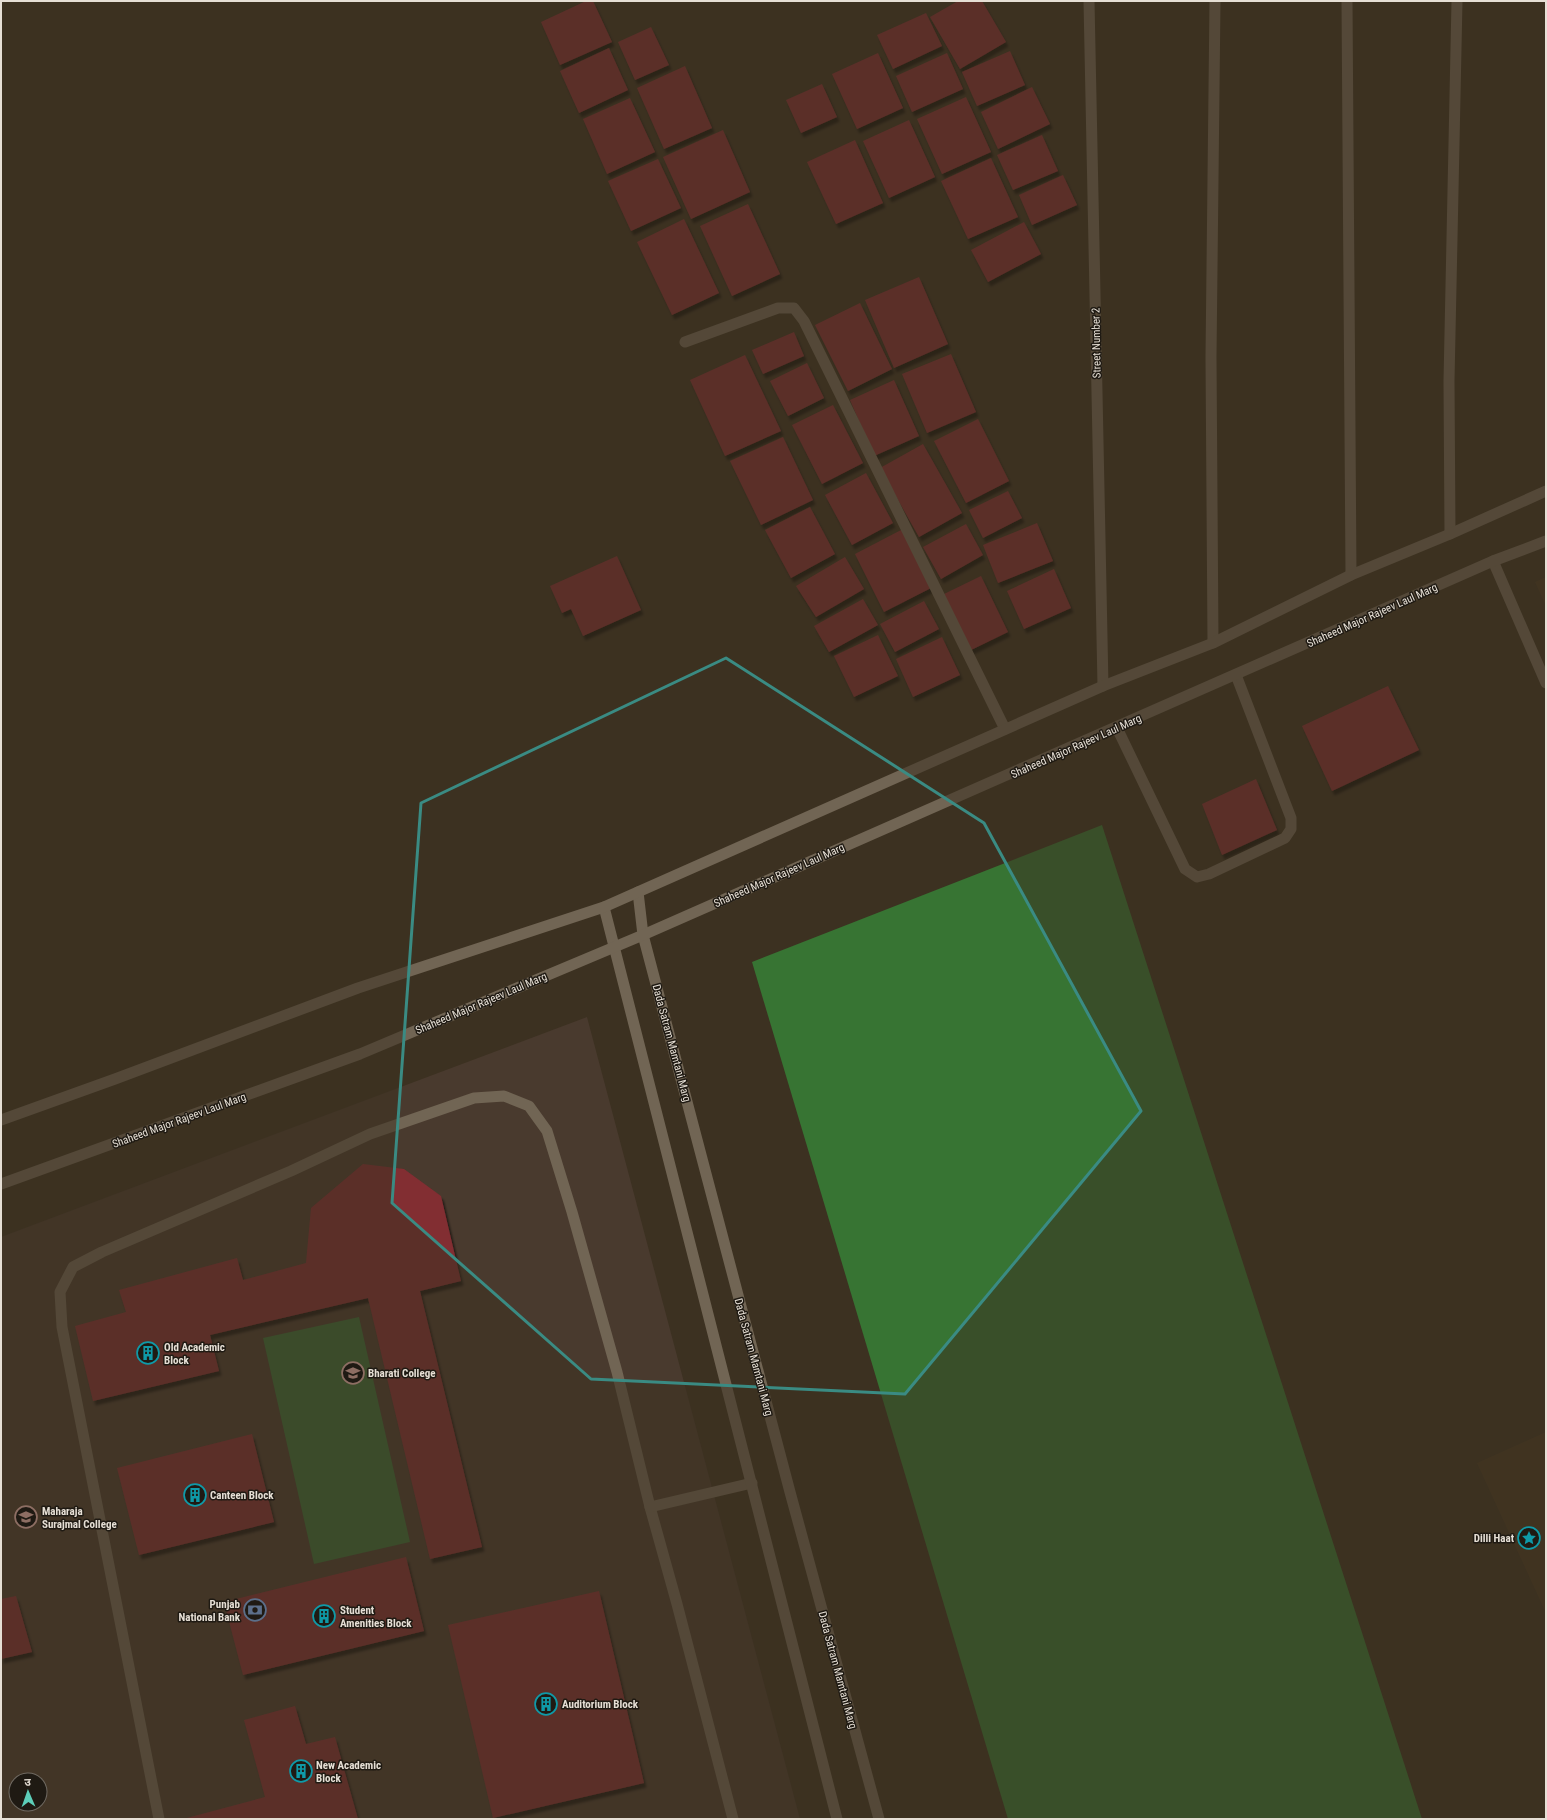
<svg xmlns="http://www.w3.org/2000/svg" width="1547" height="1820" font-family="'Roboto Condensed','Noto Sans Devanagari',sans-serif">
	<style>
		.built { fill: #463721 }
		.education { fill: #493a2e; fill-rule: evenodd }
		.green { fill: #3a6a36 }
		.forest { fill: #377433 }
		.building { fill: #822d32; filter: url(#shadow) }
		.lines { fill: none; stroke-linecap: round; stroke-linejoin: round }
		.service { stroke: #716554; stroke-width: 11 }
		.minor { stroke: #716554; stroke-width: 11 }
		.tertiary { stroke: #716554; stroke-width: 11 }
		.marked { fill: none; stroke: #3a8b83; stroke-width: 3; stroke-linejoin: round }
		.labels { text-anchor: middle; stroke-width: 3; stroke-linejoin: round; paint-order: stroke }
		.street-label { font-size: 11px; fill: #e6dfd5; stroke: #1f1a13 }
		.poi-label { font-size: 11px; font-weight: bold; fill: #e6dfd5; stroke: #1f1a13; text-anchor: start }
	</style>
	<defs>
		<filter id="shadow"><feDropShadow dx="2.5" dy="4.5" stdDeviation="1" flood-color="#0009"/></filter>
	</defs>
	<rect width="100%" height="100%" fill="#3c3121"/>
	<g class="built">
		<polygon points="1546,577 1546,606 1535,582"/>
		<polygon points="1546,1432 1546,1613 1477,1463"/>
	</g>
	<path class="education" d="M587,1017L800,1819H1V1237ZM16,1780H40V1804H16Z"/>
	<polygon class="green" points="359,1317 410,1542 314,1564 263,1338"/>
	<polygon class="forest" points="1102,825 1422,1819 1008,1819 752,962"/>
	<g class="building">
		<polygon points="586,1 593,1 612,42 560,65 541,22"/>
		<polygon points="958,1 982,1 1006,42 960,69 930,17"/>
		<polygon points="926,13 942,46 893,69 877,35"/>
		<polygon points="651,27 669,65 635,80 618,42"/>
		<polygon points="609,48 628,90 579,113 560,71"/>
		<polygon points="1010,51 1025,85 977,106 962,72"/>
		<polygon points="878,53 903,108 857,129 832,74"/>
		<polygon points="947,53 963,89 912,112 896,76"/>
		<polygon points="685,66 712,128 664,149 637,88"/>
		<polygon points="822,84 837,117 801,133 786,100"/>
		<polygon points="1032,87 1050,124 998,149 981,112"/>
		<polygon points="966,97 991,152 942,174 917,119"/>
		<polygon points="630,98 655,152 607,174 583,119"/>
		<polygon points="909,120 935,177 889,198 863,141"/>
		<polygon points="723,130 750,192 691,219 663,157"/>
		<polygon points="1042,135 1058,171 1013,190 997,155"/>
		<polygon points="855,140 883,203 836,224 807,162"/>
		<polygon points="991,158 1018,217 968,239 941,181"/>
		<polygon points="658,159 681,208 631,231 608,181"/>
		<polygon points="1063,175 1077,205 1032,225 1019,195"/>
		<polygon points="748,204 780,274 732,296 700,226"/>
		<polygon points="684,219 719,293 672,315 637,242"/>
		<polygon points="1024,222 1041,254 988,282 971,250"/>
		<polygon points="919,277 948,344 894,368 865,300"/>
		<polygon points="860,303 892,369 848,391 815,325"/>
		<polygon points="794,332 804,356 763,374 752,350"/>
		<polygon points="951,354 976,412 927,433 902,374"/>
		<polygon points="745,355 781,431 725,456 690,380"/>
		<polygon points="807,363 824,398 788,416 770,381"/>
		<polygon points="894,380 919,436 874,456 850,400"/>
		<polygon points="833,405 863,463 822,484 792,425"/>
		<polygon points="978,419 1009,481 966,503 934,441"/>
		<polygon points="783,437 813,500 761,525 730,461"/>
		<polygon points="923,444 962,513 919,537 880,468"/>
		<polygon points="866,473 893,523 852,545 825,495"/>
		<polygon points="1008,491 1022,518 983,538 969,510"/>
		<polygon points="810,507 835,554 791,578 765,530"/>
		<polygon points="1037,523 1053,561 998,583 983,545"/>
		<polygon points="966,524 983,555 941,579 923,547"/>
		<polygon points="903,529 933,587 884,612 855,554"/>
		<polygon points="617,556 641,610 583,636 571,609 562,613 550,586"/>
		<polygon points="845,557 864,589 816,617 796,586"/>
		<polygon points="1054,569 1071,608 1024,629 1007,591"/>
		<polygon points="981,576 1008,632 969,651 942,595"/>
		<polygon points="863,599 878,625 829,652 814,626"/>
		<polygon points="924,601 939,629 895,652 880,624"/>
		<polygon points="878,635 898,676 854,697 834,656"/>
		<polygon points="942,637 960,675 913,697 896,659"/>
		<polygon points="1388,686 1419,750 1332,791 1302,726"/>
		<polygon points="1256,779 1277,830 1222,855 1202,804"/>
		<polygon points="363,1164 404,1169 441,1196 461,1281 420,1291 482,1547 430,1559 368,1298 210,1335 219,1371 93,1401 75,1326 126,1312 119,1290 237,1258 243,1280 306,1263 311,1208"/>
		<polygon points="252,1434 274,1522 139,1555 117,1468"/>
		<polygon points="406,1557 424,1631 243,1675 224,1602"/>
		<polygon points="599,1591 644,1783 493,1818 448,1625"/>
		<polygon points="16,1596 32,1652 1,1659 1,1599"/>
		<polygon points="295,1706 306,1744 335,1737 358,1819 183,1819 265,1797 244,1720"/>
	</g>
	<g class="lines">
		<g class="service">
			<polyline points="1493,561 1546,683"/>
			<polyline points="1117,728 1185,869 1197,877 1209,874 1285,838 1291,829 1291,818 1236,675"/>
		</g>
		<g class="minor">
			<polyline points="1089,1 1103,686"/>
			<polyline points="1347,1 1351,575"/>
			<polyline points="685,342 778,308 794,308 804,321 1005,729"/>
			<polyline points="1450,534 1449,381 1457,1"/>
			<polyline points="1213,643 1211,357 1215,1"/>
			<polyline points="650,1507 677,1604 733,1819"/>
			<polyline points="159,1819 62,1327 60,1292 73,1267 102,1252 291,1171 370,1134 474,1098 504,1096 529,1106 547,1131 572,1212 617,1372 650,1507 752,1483"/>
		</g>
		<g class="tertiary">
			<polyline points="638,892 643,935 790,1492 879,1819"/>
			<polyline points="604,907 837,1819"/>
			<polyline points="1,1120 115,1079 358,988 604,907 1103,686 1213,643 1351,575 1450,534 1546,491"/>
			<polyline points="1,1184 360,1054 643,935 1493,561 1546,541"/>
		</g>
	</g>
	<path d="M0 0H1547V1820H0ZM726,658L984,823L1141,1111L905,1394L591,1379L392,1203L421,803Z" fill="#3c3121" fill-opacity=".55" fill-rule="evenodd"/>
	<path class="marked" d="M726,658L984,823L1141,1111L905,1394L591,1379L392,1203L421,803Z"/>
	<defs>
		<g id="building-ring" transform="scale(1.15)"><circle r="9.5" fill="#1f1a13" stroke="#0f9aa8" stroke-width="1.5"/><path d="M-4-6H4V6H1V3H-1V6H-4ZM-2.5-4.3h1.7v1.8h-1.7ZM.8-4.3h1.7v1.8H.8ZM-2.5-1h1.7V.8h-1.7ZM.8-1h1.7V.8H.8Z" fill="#0f9aa8"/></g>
		<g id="university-ring" transform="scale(1.15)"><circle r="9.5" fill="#1f1a13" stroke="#8d6e63" stroke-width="1.5"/><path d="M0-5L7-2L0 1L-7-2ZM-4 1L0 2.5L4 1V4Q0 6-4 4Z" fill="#8d6e63"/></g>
		<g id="sight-ring" transform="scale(1.15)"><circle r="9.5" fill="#1f1a13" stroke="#0f9aa8" stroke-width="1.5"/><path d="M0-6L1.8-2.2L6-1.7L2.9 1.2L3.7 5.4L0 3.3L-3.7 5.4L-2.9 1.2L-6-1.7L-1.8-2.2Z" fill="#0f9aa8"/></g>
		<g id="bank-ring" transform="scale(1.15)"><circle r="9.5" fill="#1f1a13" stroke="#5c6f8a" stroke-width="1.5"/><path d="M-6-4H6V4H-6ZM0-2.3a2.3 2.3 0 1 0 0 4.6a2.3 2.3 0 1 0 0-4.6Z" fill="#5c6f8a"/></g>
	</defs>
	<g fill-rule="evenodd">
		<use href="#building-ring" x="148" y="1353"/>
		<use href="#university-ring" x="353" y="1373"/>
		<use href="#building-ring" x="195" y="1495"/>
		<use href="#university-ring" x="26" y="1517"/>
		<use href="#sight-ring" x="1529" y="1538"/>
		<use href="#bank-ring" x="255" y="1610"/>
		<use href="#building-ring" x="324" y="1616"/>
		<use href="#building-ring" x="546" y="1704"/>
		<use href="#building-ring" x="301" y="1771"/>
	</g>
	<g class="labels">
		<g class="street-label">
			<text transform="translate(1096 343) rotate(-91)" y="4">Street Number 2</text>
			<text transform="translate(1372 615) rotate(-24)" y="4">Shaheed Major Rajeev Laul Marg</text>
			<text transform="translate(1076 746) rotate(-24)" y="4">Shaheed Major Rajeev Laul Marg</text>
			<text transform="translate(779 875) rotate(-24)" y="4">Shaheed Major Rajeev Laul Marg</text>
			<text transform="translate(481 1003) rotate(-23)" y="4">Shaheed Major Rajeev Laul Marg</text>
			<text transform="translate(672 1043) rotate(75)" y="4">Dada Satram Mamtani Marg</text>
			<text transform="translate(179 1120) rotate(-20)" y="4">Shaheed Major Rajeev Laul Marg</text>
			<text transform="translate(754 1357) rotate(75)" y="4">Dada Satram Mamtani Marg</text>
			<text transform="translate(838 1670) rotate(75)" y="4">Dada Satram Mamtani Marg</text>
		</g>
		<g class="poi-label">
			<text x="164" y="1351">Old Academic<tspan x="164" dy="13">Block</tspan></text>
			<text x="368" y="1377">Bharati College</text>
			<text x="210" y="1499">Canteen Block</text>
			<text x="42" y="1515">Maharaja<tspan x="42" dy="13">Surajmal College</tspan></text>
			<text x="1514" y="1542" text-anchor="end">Dilli Haat</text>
			<text x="240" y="1608" text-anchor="end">Punjab<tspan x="240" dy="13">National Bank</tspan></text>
			<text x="340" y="1614">Student<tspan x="340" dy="13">Amenities Block</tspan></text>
			<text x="562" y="1708">Auditorium Block</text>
			<text x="316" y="1769">New Academic<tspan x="316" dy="13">Block</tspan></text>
		</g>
	</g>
	<rect width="1547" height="1820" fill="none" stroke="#e6dfd5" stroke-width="4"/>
	<g transform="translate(28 1792) rotate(358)"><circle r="19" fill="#1f1a13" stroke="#6f6961"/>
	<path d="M0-3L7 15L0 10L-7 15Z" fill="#5dceb9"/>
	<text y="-6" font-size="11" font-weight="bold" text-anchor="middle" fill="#e6dfd5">उ</text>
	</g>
</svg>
